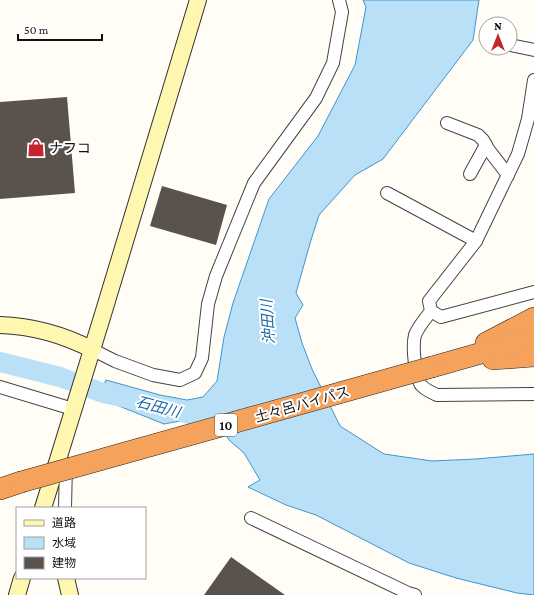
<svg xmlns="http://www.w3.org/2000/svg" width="534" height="595" font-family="'Crimson Pro','Noto Sans JP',serif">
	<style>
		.water { fill: #b9e0f7; stroke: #3f96cf }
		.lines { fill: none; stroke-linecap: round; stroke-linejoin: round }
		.river { stroke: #b9e0f7; stroke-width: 20 }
		.building { fill: #5a524d }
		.street-casing { stroke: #444; stroke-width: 14 }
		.secondary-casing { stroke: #333; stroke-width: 18 }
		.highway-casing { stroke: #222; stroke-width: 22 }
		.street { stroke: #fff; stroke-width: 12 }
		.secondary { stroke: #fff6b0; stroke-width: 16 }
		.highway { stroke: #f5a25d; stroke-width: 21 }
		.highway-bridge-casing { stroke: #222; stroke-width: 22; stroke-linecap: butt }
		.highway-bridge { stroke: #f5a25d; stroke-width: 21 }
		.labels { text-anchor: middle; stroke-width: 4; stroke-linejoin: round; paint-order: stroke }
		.shield { fill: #fff; stroke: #585858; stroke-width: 1 }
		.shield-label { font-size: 13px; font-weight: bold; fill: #111 }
		.poi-label { font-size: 14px; fill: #111; stroke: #fff; text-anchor: start }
		.street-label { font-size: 14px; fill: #111; stroke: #fff }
		.water-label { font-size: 15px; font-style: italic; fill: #1768a6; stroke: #fff }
	</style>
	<rect width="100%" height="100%" fill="#fffdf5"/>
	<polygon class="water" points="363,0 479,0 473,40 383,159 355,175 319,215 311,240 296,293 303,305 295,318 302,343 312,369 340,426 384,454 432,461 476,459 534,454 534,595 517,593 456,578 409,563 316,515 286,505 248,487 260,480 244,453 229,440 211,411 205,410 186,420 164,424 99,398 106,380 160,395 187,400 203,397 217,381 224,337 233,303 269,199 318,136 355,65 366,7"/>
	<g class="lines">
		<g class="river">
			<polyline points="0,362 60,377 103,393 127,398"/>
			<polyline points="168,408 233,426"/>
		</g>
	</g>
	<g class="building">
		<polygon points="67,97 75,193 0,199 0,102"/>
		<polygon points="162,186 227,205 216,245 150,226"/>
		<polygon points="231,557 285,595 204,595"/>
	</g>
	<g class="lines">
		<g class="street-casing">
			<g id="street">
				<polyline points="510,45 534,50"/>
				<path d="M534,80L528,119L518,154L502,187L476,241L429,301L431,311C426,318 418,327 415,335C412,346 415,376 421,385C425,390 431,392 437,395L534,394"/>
				<polyline points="447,123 478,135 483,140 488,149 508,175"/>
				<polyline points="470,174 486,145"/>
				<polyline points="387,193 476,241"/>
				<polyline points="431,311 441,317 534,292"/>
				<polyline points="93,350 115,361 153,375 180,380 195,373 202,358 208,304 216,276 254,183 316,98 333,63 342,12 339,0"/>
				<polyline points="0,387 73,409"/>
				<polyline points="65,508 66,464"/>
				<polyline points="251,518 408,593 415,595"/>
			</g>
		</g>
		<g class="secondary-casing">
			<g id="secondary">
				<path d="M0,325C32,326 64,335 93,350"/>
				<path d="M43,508C96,339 147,170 198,0"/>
				<polyline points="66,578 70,595"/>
				<polyline points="17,595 22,578"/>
			</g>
		</g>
		<g class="highway-casing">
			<g id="highway">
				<polyline points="486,343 534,318"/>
				<polyline points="493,359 534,356"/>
				<polyline points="432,367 534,338"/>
				<polyline points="0,489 21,482"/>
			</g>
		</g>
		<use href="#street" class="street"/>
		<use href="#secondary" class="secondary"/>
		<use href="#highway" class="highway"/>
		<g class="highway-bridge-casing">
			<polyline id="highway-bridge" points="21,482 432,367"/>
		</g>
		<use href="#highway-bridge" class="highway-bridge"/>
	</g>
	<defs>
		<g id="shop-bare" transform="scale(1.38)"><path d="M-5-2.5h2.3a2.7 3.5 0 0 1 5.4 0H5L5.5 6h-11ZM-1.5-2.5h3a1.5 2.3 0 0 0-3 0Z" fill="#c4262e" stroke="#fff" stroke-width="2.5" paint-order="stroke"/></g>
	</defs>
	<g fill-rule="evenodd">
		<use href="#shop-bare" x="36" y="148"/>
	</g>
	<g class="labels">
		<rect class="shield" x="215" y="414" width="22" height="22" rx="3"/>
		<g class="shield-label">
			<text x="226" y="430">10</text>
		</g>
		<g class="poi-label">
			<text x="49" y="153">ナフコ</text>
		</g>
		<g class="street-label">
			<text transform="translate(302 404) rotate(-16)" y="5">土々呂バイパス</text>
		</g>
		<g class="water-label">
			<text transform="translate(268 322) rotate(-94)" y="5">沖田川</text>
			<text transform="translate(158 407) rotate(15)" y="5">石田川</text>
		</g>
	</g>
	<rect x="16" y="507" width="130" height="72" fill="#ffffff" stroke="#a0a0a0"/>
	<rect x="24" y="520" width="20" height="6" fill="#fff6b0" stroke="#a0a0a0"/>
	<text x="52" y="527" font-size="12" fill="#111111">道路</text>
	<rect x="24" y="537" width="20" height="12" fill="#b9e0f7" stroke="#a0a0a0"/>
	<text x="52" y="547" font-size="12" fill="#111111">水域</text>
	<rect x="24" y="557" width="20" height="12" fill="#5a524d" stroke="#a0a0a0"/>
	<text x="52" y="567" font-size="12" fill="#111111">建物</text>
	<g transform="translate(498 36)"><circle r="19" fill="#ffffff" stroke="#a0a0a0"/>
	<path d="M0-3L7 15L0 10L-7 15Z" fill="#c4262e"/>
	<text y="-6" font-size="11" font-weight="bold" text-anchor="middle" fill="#111111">N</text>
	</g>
	<path d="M18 34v6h84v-6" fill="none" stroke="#111111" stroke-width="2"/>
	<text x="24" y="34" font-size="12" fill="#111111" stroke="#ffffff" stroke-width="3" paint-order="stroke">50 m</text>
</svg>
